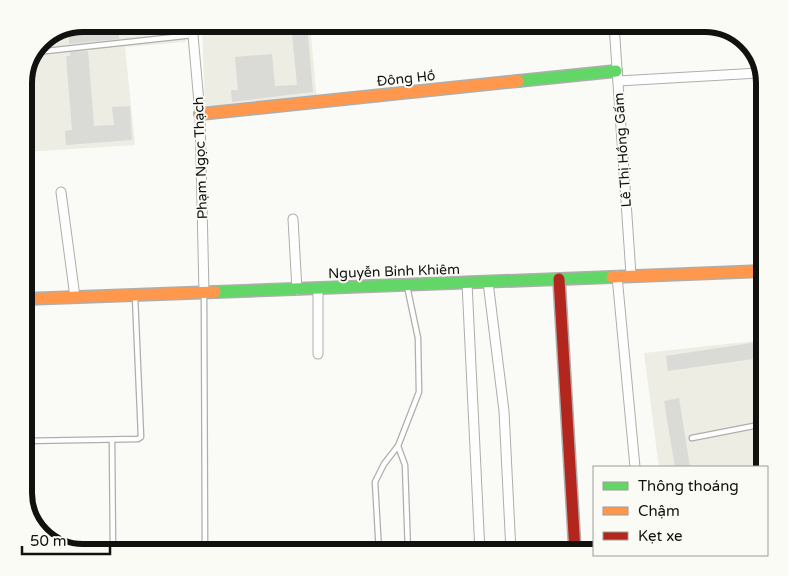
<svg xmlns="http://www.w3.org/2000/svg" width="788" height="576" font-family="'Varela Round',sans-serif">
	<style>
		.built { fill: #edede4 }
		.building { fill: #dadad7 }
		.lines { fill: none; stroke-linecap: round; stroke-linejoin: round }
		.lane-casing { stroke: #aeaeac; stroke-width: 7 }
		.street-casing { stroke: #aeaeac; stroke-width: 11 }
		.fast-casing { stroke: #aeaeac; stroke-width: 14 }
		.slow-casing { stroke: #aeaeac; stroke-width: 14 }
		.jam-casing { stroke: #aeaeac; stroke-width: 14 }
		.lane { stroke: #fefefe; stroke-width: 4.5 }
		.street { stroke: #fefefe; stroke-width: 9 }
		.fast { stroke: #63d668; stroke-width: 11 }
		.slow { stroke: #ff974d; stroke-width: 11 }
		.jam { stroke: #b3261e; stroke-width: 11 }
		.labels { text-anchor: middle; stroke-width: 4; stroke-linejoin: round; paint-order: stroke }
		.street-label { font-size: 14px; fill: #11110f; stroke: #fbfbf5 }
		.rim { fill: none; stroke: #11110f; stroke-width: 6 }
	</style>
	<rect width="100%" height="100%" fill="#fafaf6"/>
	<g class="built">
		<polygon points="84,24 185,24 186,42 125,47 135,145 24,152 24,79 44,39"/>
		<polygon points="202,24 310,24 317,102 205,113"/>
		<polygon points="764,340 764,467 659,467 644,353"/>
	</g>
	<g class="building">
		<polygon points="84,24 118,24 119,39 69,44 68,30"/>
		<polygon points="291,24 307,24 313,92 232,102 231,90 238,90 235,57 272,54 275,86 297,85"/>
		<polygon points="88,51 94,126 114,125 112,107 130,106 132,140 66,145 65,131 72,130 66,56 70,56 70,52"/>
		<polygon points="758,342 760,358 668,371 666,356"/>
		<polygon points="679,398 690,467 675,467 664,401"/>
	</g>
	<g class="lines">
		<g class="lane-casing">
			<g id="lane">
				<polyline points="37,52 193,35"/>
				<polyline points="204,294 205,552"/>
				<polyline points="692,438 764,424"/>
				<polyline points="112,440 113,552"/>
				<polyline points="24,441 138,439 141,437 135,296"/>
				<polyline points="398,446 405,465 408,552"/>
				<polyline points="379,552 375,482 384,464 398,446 419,392 418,338 407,286"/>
			</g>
		</g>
		<g class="street-casing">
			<g id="street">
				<polyline points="192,24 200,114 204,293"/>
				<polyline points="614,24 631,275"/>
				<polyline points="618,81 759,73"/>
				<polyline points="61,192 75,297"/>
				<polyline points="293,219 297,290"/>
				<polyline points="617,276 635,467"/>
				<polyline points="488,282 504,411 511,552"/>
				<polyline points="467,283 480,552"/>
				<polyline points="318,354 318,289"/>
			</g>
		</g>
		<g class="fast-casing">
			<g id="fast">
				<polyline points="518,81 616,71"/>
				<polyline points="215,292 612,277"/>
			</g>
		</g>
		<g class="slow-casing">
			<g id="slow">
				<polyline points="200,114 518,81"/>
				<polyline points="612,277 764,271"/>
				<polyline points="24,299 215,292"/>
			</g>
		</g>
		<g class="jam-casing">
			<polyline id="jam" points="559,279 575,552"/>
		</g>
		<use href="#lane" class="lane"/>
		<use href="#street" class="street"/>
		<use href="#fast" class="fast"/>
		<use href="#slow" class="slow"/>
		<use href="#jam" class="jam"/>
	</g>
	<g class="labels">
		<g class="street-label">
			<text transform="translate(406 78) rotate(-6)" y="5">Đông Hồ</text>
			<text transform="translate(622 150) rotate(-94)" y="5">Lê Thị Hồng Gấm</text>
			<text transform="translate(200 158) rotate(-92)" y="5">Phạm Ngọc Thạch</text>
			<text transform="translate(394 271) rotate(-2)" y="5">Nguyễn Bỉnh Khiêm</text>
		</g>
	</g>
	<path d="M0 0H788V576H0ZM83 32H705A51 51 0 0 1 756 83V493A51 51 0 0 1 705 544H83A51 51 0 0 1 32 493V83A51 51 0 0 1 83 32Z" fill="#fbfbf5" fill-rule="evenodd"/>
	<path class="rim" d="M83 32H705A51 51 0 0 1 756 83V493A51 51 0 0 1 705 544H83A51 51 0 0 1 32 493V83A51 51 0 0 1 83 32Z"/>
	<rect x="593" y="466" width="175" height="90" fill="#fbfbf5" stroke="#9d9d99"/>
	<rect x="603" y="482" width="25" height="8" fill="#63d668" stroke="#9d9d99"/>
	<text x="638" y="491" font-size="15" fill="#11110f">Thông thoáng</text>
	<rect x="603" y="507" width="25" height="8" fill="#ff974d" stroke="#9d9d99"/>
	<text x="638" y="516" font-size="15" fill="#11110f">Chậm</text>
	<rect x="603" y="532" width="25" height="8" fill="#b3261e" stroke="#9d9d99"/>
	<text x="638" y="541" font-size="15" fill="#11110f">Kẹt xe</text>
	<path d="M22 546v8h88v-8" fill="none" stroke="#11110f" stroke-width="2.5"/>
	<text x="30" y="546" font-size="15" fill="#11110f" stroke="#fbfbf5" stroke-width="4" paint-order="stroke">50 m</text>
</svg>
